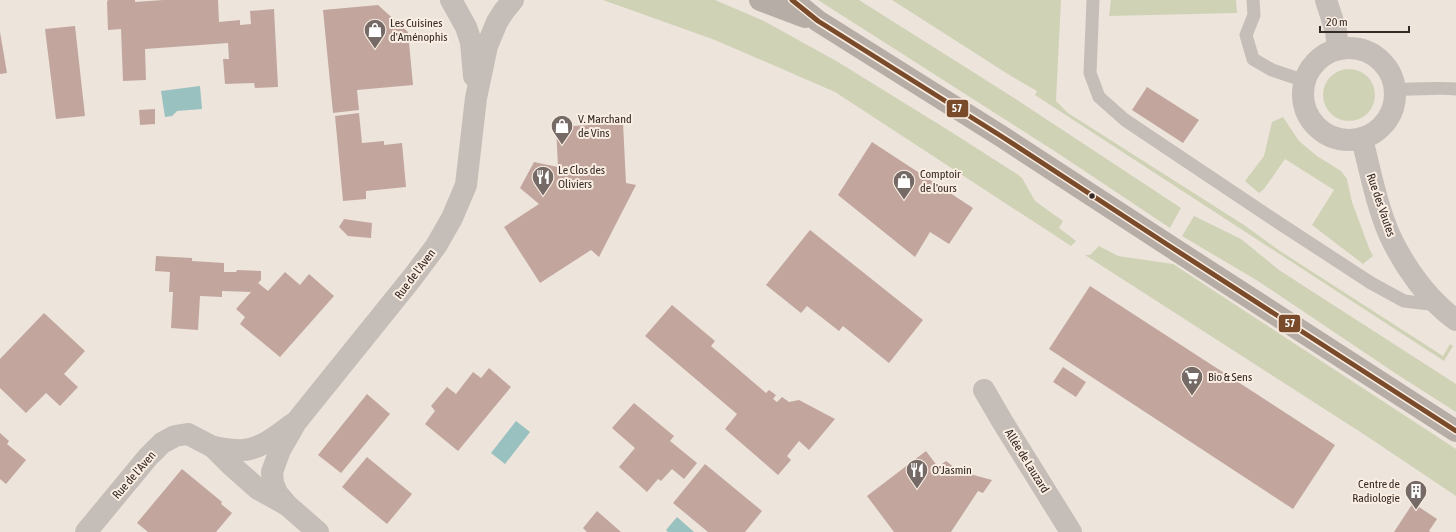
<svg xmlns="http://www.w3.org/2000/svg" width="1456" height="532" font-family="'Asap Condensed',sans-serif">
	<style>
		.green { fill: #cfd2b5 }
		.water { fill: #98c1bf }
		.building { fill: #c2a69d }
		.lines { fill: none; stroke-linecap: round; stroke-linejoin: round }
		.service { stroke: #c5bdb7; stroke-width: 13 }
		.minor { stroke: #c5bdb7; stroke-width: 22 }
		.tertiary { stroke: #c5bdb7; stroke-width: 22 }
		.secondary { stroke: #b6ada6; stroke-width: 22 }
		.bus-1-casing { stroke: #faeee3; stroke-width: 8 }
		.bus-1 { stroke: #7a4b2a; stroke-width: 5 }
		.bus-dot { fill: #352925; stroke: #faeee3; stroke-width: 1.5 }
		.labels { text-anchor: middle; stroke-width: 4; stroke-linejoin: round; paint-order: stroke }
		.poi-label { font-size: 12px; fill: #352925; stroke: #faeee3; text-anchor: start }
		.street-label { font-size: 12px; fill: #352925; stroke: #faeee3 }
		.line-badge { stroke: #faeee3; stroke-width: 1.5 }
		.badge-label { font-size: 11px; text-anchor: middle; font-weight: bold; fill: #fff }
	</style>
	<rect width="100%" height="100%" fill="#ede4dc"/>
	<g class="green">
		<polygon points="603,0 715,0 764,21 838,62 948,130 1017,174 1022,178 1035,201 1063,221 1059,228 1076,241 1071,246 835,92 715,40"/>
		<polygon points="818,0 859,0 1011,96 1181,208 1170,228 1056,152"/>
		<polygon points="892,0 1061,0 1056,101 1068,113 1244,225 1280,251 1443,356 1450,344 1453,346 1444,361 1035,95 1037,91 1011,76"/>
		<polygon points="1111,0 1236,0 1237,13 1109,16"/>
		<circle cx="1349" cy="95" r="26"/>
		<polygon points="1283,117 1299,141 1317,156 1341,171 1347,179 1352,202 1369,248 1373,256 1363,264 1312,225 1334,190 1285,159 1264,189 1259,193 1245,181 1264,156 1272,122"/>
		<polygon points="1194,216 1241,239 1279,270 1456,384 1456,412 1395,373 1258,281 1182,236"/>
		<polygon points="1099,246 1118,256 1173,264 1456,449 1456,496 1365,435 1085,255 1090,255"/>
	</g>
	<g class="water">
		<polygon points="200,86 202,109 177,111 172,116 165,117 161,91"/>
		<polygon points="516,421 530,432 505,464 491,453"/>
		<polygon points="677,517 694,532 668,532 666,530"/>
	</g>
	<g class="building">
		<polygon points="108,0 135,0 135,2 163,0 218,0 219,22 240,20 240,25 251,24 250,11 274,9 278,87 255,88 254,83 225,84 223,59 229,59 228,43 145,49 146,80 123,81 121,29 108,30 107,2"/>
		<polygon points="378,5 408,32 413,85 357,90 359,110 333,113 323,10"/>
		<polygon points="75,26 85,116 56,119 45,29"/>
		<polygon points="0,32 7,73 0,74"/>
		<polygon points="1147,87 1199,120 1183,143 1132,110"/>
		<polygon points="155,109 155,124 140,125 139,110"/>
		<polygon points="359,113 362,143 384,141 384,145 402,143 406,187 366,191 366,199 343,201 335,116"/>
		<polygon points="623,123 626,183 636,185 599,257 591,250 540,283 504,227 539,204 520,188 534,162 558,167 556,127"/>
		<polygon points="872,142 973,208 949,244 930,232 915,257 838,195"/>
		<polygon points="344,219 372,223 371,238 348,236 339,227"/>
		<polygon points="810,230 923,320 889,363 843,326 839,331 807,306 801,313 766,285"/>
		<polygon points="156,256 192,258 192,261 224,263 224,272 236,272 237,270 261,271 261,280 258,283 268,291 285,272 300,285 309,274 334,296 280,357 240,324 245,317 236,309 251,292 222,291 222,297 200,296 198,330 171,328 173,292 169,292 170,272 155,271"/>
		<polygon points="1090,286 1335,445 1293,509 1049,349"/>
		<polygon points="672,305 715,341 711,346 766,393 769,390 776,395 773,399 777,402 782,397 789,402 799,400 835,419 809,450 799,441 787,456 791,460 778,475 725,429 737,414 645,336"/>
		<polygon points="44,313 85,351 64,374 78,387 60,406 46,393 26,413 0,388 0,359"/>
		<polygon points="1063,367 1086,382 1076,397 1053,382"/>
		<polygon points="489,368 511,387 458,451 425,424 435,411 431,406 447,387 456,394 473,372 481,378"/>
		<polygon points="367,394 390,414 341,473 318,455"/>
		<polygon points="634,403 674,436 670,441 697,463 684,479 672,469 661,481 658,479 647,492 619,467 635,448 612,428"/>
		<polygon points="0,433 9,441 7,444 26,460 6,484 0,479"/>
		<polygon points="926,451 938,467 946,461 959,471 992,480 983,493 978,491 951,532 894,532 867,496"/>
		<polygon points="367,457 412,494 387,524 342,487"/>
		<polygon points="705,464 762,511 745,532 708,532 673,503"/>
		<polygon points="182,469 222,502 221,504 232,513 216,532 148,532 137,523"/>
		<polygon points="1413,503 1437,519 1429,531 1431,532 1394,532"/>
		<polygon points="597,511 621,532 587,532 583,528"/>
	</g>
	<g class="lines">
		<g class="service">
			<polyline points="1093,0 1090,73 1099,97 1125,120 1276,221 1371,283 1404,301 1438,305"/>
			<polyline points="1253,0 1254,15 1246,35 1253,59 1272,70 1305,81"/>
			<path d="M1396,89C1416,90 1436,87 1456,89"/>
		</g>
		<g class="minor">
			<polyline points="451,0 466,27 471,42 474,76"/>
			<polyline points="984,390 1002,421 1071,532"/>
			<path d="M213,447C220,448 227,450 235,450C257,452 274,438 291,425"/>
			<polyline points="287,505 277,493 273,483 272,472 280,450 296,422 412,278 436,246 452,218 466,185 476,98 487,46 497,22 504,11 513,0"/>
			<polyline points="86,532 148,457 162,443 175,436 188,434 213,447 232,466 258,489 287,505 318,532"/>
		</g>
		<g class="tertiary">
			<polyline points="1326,0 1336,31 1338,49"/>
			<circle cx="1349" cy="94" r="46"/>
			<path d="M1362,139C1370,170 1377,207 1390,236C1405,268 1428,300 1456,320"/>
		</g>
		<g class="secondary">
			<polyline points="760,0 805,17"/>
			<polyline points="792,0 818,21 1001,136 1168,245 1456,431"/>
		</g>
		<g class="bus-1-casing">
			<polyline id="bus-1" points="792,0 818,21 1001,136 1168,245 1456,431"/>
		</g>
		<use href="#bus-1" class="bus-1"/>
	</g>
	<defs>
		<g id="shop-pin" transform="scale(1.15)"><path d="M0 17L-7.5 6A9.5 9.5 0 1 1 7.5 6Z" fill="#756a65" stroke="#faeee3"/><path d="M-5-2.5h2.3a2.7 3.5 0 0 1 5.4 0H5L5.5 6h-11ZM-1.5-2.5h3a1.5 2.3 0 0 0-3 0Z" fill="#fff"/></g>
		<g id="restaurant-pin" transform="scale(1.15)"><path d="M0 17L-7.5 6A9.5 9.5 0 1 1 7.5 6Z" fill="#756a65" stroke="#faeee3"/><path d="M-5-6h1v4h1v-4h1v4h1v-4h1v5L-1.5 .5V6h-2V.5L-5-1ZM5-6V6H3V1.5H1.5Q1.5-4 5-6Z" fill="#fff"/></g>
		<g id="supermarket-pin" transform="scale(1.15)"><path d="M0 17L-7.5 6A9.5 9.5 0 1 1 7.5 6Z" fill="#756a65" stroke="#faeee3"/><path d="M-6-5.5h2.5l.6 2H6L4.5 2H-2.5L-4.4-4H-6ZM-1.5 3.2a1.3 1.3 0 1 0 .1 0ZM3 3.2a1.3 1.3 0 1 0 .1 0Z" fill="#fff"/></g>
		<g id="building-pin" transform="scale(1.15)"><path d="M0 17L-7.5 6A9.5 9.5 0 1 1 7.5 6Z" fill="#756a65" stroke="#faeee3"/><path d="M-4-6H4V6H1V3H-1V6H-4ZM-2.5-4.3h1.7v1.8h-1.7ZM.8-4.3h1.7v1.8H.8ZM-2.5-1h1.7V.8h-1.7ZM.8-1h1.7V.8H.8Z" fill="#fff"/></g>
	</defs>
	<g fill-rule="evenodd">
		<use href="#shop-pin" x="375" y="30"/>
		<use href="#shop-pin" x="562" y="126"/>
		<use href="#restaurant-pin" x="543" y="177"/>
		<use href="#shop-pin" x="904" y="181"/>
		<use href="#supermarket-pin" x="1192" y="377"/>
		<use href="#restaurant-pin" x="917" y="470"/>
		<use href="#building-pin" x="1416" y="491"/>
	</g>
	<circle class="bus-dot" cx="1092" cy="196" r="3.5"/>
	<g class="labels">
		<g class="poi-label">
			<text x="390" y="27">Les Cuisines<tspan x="390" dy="14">d'Aménophis</tspan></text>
			<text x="578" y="123">V. Marchand<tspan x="578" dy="14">de Vins</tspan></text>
			<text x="558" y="174">Le Clos des<tspan x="558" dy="14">Oliviers</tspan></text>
			<text x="920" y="178">Comptoir<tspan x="920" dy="14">de l'ours</tspan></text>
			<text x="1208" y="381">Bio &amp; Sens</text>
			<text x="932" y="474">O'Jasmin</text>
			<text x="1400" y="488" text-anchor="end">Centre de<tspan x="1400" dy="14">Radiologie</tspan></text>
		</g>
		<g class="street-label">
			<text transform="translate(1381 205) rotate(71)" y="4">Rue des Vautes</text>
			<text transform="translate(415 274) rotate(-53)" y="4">Rue de l'Aven</text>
			<text transform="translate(1027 461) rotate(58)" y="4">Allée de Lauzard</text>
			<text transform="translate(134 475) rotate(-49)" y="4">Rue de l'Aven</text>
		</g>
	</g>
	<g class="line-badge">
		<rect x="946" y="99" width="23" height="19" rx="4" fill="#7a4b2a"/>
		<rect x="1278" y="314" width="23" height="19" rx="4" fill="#7a4b2a"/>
	</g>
	<g class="badge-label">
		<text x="957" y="112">57</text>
		<text x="1290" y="327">57</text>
	</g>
	<path d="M1320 26v6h89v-6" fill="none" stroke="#352925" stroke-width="2"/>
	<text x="1326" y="26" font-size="12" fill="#352925" stroke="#faeee3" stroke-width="3" paint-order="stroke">20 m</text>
</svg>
